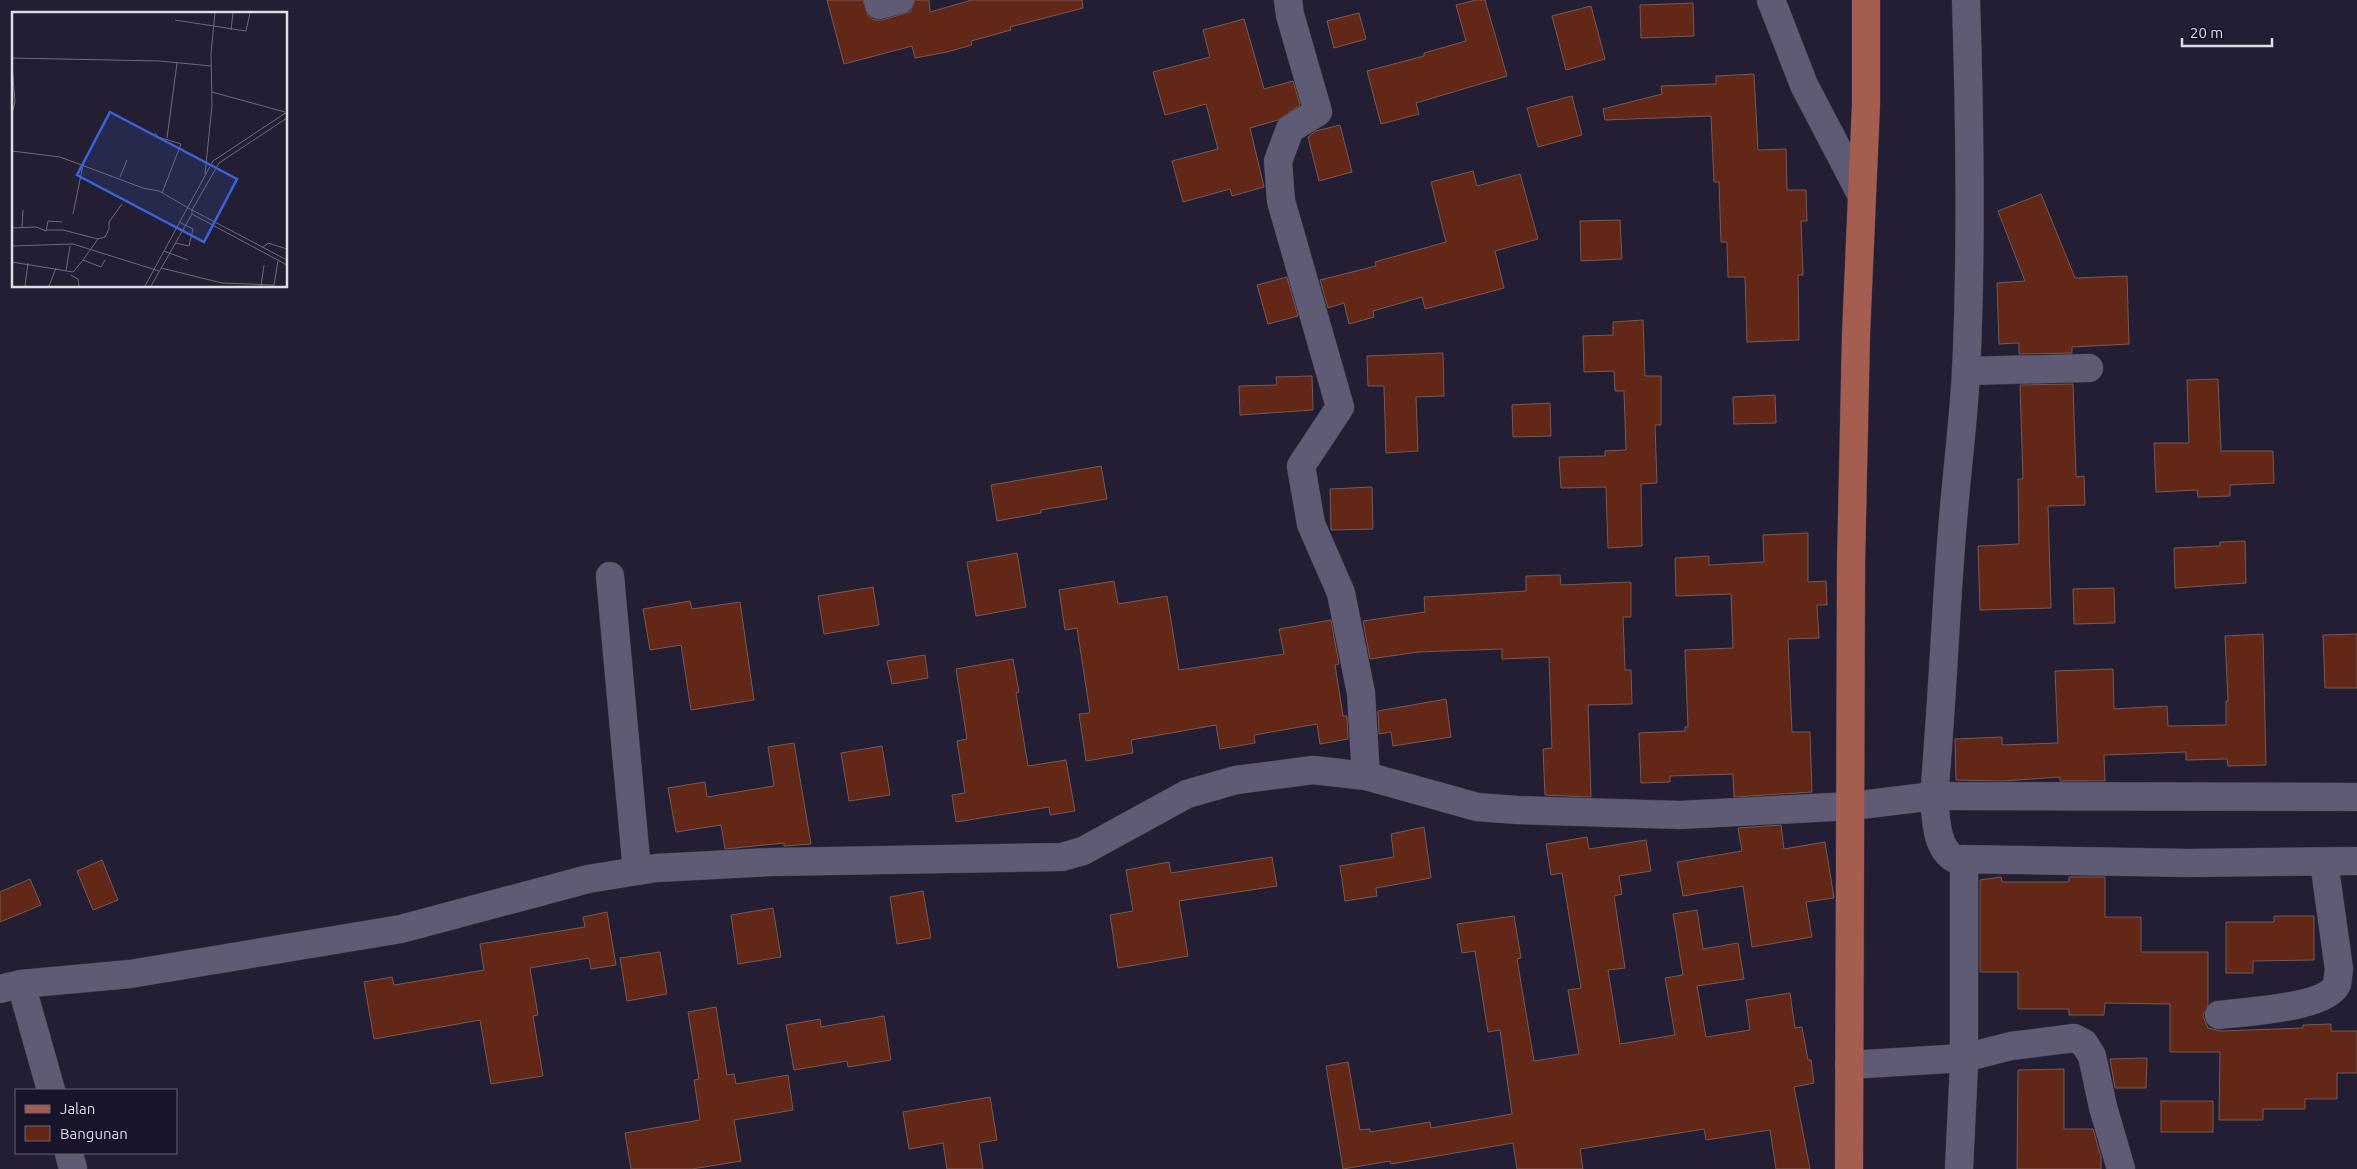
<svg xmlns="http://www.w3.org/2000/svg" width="2357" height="1169" font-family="Ubuntu,sans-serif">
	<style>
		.building { fill: #622716; stroke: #775a52 }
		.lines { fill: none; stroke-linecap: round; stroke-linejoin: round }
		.minor-casing { stroke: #3e3a4c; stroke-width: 29 }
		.major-casing { stroke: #3e3a4c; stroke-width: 29 }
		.minor { stroke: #605b74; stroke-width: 28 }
		.major { stroke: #a55d4f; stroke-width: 28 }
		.inset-road { fill: none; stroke: #6e6a7c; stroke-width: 1 }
		.view { fill: #3a63db; fill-opacity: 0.15; stroke: #3a63db; stroke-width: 2.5 }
		.inset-edge { fill: none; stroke: #dedcea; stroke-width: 2.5 }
	</style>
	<rect width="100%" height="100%" fill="#231e33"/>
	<g class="building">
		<polygon points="827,0 863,0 868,16 874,20 882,20 910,12 915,0 929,0 930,12 972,0 1082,0 1083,8 1010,27 1011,30 971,41 972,45 947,52 915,58 912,46 844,64"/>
		<polygon points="1476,0 1485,0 1507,76 1416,103 1419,114 1381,124 1367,71 1424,56 1424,53 1466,41 1456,5"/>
		<polygon points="1693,3 1694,36 1641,38 1640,5"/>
		<polygon points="1591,6 1605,59 1566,70 1552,16"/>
		<polygon points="1359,13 1366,39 1334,48 1327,21"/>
		<polygon points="1244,19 1264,89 1293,81 1300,105 1278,120 1250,128 1264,187 1232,196 1230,189 1183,202 1172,161 1218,149 1206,104 1165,115 1153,72 1210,57 1203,30"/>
		<polygon points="1754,74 1758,150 1786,149 1787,190 1806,190 1807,221 1801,221 1803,275 1798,275 1799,340 1747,342 1745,277 1728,277 1727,242 1721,242 1719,182 1714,182 1711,116 1605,120 1603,109 1662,94 1661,86 1716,84 1716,76"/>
		<polygon points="1572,96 1582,135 1538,147 1527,108"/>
		<polygon points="1340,125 1352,172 1319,181 1308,137 1316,131"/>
		<polygon points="1473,171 1477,186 1520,174 1538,239 1495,251 1504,288 1425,309 1422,297 1373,311 1374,317 1349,324 1344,303 1328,308 1320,280 1376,266 1375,262 1446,242 1431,182"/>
		<polygon points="2041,194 2075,278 2127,276 2129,344 2072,347 2072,353 2019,354 2019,343 1999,344 1997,283 2025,281 1998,211"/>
		<polygon points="1620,220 1622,259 1581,261 1580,221"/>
		<polygon points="1287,277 1298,316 1268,324 1257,285"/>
		<polygon points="1643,320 1645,376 1661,376 1661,425 1655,425 1657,483 1641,484 1642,546 1608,548 1606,487 1561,488 1559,457 1605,456 1605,451 1626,450 1624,391 1615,391 1614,371 1584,372 1583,336 1613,335 1613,322"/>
		<polygon points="1443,353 1444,396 1416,397 1418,451 1386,453 1384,386 1368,386 1367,356"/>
		<polygon points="1312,376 1313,410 1240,415 1239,386 1277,385 1276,377"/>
		<polygon points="2218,379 2221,451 2273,451 2274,483 2230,485 2230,496 2198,497 2197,490 2156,492 2154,443 2189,443 2187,380"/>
		<polygon points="2073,384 2076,477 2084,476 2085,505 2048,506 2051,608 1980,610 1978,546 2019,544 2018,479 2023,479 2020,385"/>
		<polygon points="1775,395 1776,423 1734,424 1733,397"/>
		<polygon points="1550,403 1551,436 1513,437 1512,405"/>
		<polygon points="1101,466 1107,499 1041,510 1041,513 997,521 991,485"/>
		<polygon points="1372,487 1373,529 1331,530 1330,489"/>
		<polygon points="1808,533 1808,582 1826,581 1827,605 1817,605 1819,638 1788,639 1792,732 1810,732 1812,792 1734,797 1733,774 1670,776 1670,782 1641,783 1639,733 1685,731 1685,727 1688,727 1685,650 1733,648 1731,594 1676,596 1675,558 1709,556 1709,565 1764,562 1763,535"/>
		<polygon points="2245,541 2246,583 2175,588 2174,548 2220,546 2220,542"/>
		<polygon points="1017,553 1026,607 976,616 967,562"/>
		<polygon points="1560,575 1561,585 1631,582 1631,617 1623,617 1625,670 1631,670 1632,704 1588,705 1591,797 1545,795 1543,749 1552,748 1549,657 1502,659 1502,649 1418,652 1370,659 1363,621 1425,612 1424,597 1526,591 1526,576"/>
		<polygon points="1114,581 1118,604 1167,596 1179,670 1284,654 1279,629 1331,620 1339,664 1335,665 1343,716 1347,716 1348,739 1320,744 1317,724 1254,735 1255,743 1220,749 1216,725 1131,740 1133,753 1086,761 1079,714 1090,713 1077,628 1065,630 1059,590"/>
		<polygon points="873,587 879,625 824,634 818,596"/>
		<polygon points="2114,588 2115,623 2074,624 2073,589"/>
		<polygon points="690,601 692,609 740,602 754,700 691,710 681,645 650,650 643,609"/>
		<polygon points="2263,634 2266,765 2228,766 2227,759 2186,760 2186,752 2104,755 2105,781 2060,781 2060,777 2003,781 1956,780 1955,739 2002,737 2002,745 2058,743 2055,671 2113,669 2114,709 2167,706 2168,726 2226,725 2226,701 2228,701 2225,636"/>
		<polygon points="2357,634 2357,688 2325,688 2323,635"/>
		<polygon points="925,655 928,678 892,684 887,661"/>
		<polygon points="1013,659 1019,692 1016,693 1028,766 1066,760 1075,811 1050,815 1049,807 956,822 952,795 965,793 957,741 967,739 956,669"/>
		<polygon points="1446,699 1451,737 1393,746 1391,732 1379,734 1378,711"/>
		<polygon points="794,743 811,844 784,846 784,843 725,849 721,825 676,832 668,788 705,782 707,797 774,786 768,747"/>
		<polygon points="882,746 890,795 849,801 841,753"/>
		<polygon points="1781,825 1784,849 1825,842 1834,898 1806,902 1812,937 1752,947 1743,886 1683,896 1677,862 1742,851 1738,828"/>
		<polygon points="1424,827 1431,878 1376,888 1377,896 1345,901 1340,866 1394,857 1391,834"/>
		<polygon points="1587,837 1589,849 1646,840 1651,871 1619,876 1622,894 1614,896 1625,968 1608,970 1620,1044 1675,1035 1665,978 1683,975 1673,914 1697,910 1703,949 1738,943 1744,979 1697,986 1706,1037 1750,1030 1746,1000 1790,993 1795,1028 1802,1027 1808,1060 1811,1060 1814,1083 1794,1087 1810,1169 1776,1169 1770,1130 1706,1140 1704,1129 1580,1149 1583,1169 1517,1169 1513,1143 1391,1164 1390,1161 1343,1169 1326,1066 1348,1062 1360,1130 1370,1129 1370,1132 1430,1122 1431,1128 1512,1114 1500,1030 1488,1032 1475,951 1462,953 1457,924 1514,916 1521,958 1517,959 1534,1061 1579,1054 1568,990 1581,988 1562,873 1551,875 1546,844"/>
		<polygon points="1272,857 1277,886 1179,901 1188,956 1118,968 1110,915 1133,911 1126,870 1169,862 1171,873"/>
		<polygon points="102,860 118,900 93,910 77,871"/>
		<polygon points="2001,877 2002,882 2069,882 2069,877 2105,877 2105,917 2141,917 2141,952 2208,952 2208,1005 2203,1016 2208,1028 2221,1031 2303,1028 2303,1025 2331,1024 2331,1031 2357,1031 2357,1073 2337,1073 2337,1099 2305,1099 2305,1109 2263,1109 2263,1120 2219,1120 2220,1052 2170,1052 2170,1004 2105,1003 2104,1015 2069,1015 2069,1009 2018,1009 2018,972 1980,972 1980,880"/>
		<polygon points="30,879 41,905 0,922 0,892"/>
		<polygon points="923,891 931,938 897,944 890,897"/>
		<polygon points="773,908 781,957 738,964 731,915"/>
		<polygon points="607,912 616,965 591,969 589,958 530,968 538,1015 533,1016 543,1076 491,1084 480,1020 374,1039 364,982 392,977 394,985 484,970 480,944 585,927 583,917"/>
		<polygon points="2274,916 2314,916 2314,960 2253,961 2253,973 2226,973 2226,922 2274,922"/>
		<polygon points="660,952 667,994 627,1001 620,958"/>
		<polygon points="716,1007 727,1075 734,1074 736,1084 788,1075 793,1110 734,1120 741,1161 692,1169 631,1169 625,1133 700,1120 694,1080 699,1079 688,1012"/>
		<polygon points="884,1016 891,1060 848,1067 847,1061 794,1070 786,1025 820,1019 821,1027"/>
		<polygon points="2147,1058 2146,1088 2115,1088 2110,1059"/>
		<polygon points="2064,1069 2064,1129 2093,1129 2101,1157 2101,1169 2017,1169 2018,1070"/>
		<polygon points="990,1097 997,1140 979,1143 983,1169 947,1169 943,1143 909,1149 903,1112"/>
		<rect x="2161" y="1101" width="52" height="31"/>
	</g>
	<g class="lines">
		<g class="minor-casing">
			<g id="minor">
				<polyline points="878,0 879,5 900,0"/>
				<polyline points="1288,0 1290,15 1318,112 1290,129 1278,161 1281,201 1340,407 1301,466 1311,524 1341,593 1361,693 1366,776"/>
				<polyline points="1771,0 1804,85 1861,194"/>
				<path d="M1966,0C1970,124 1972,248 1966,373C1963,426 1956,479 1952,532C1945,620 1942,708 1934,796L2357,797"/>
				<polyline points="1966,371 2089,368"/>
				<polyline points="610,576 637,871"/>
				<polyline points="21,984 51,1090"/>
				<path d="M0,989L21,984L130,974L401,929L588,879L656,868L771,862L1062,857L1083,851L1187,794L1236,780L1313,770L1366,776L1477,807L1517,810L1680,815L1852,806L1934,796C1936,816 1935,848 1955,859L2189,863L2357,861"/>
				<path d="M2219,1015C2243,1012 2327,1008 2337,984C2338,980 2338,974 2339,969L2324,862"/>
				<polyline points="1849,1065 1964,1058 2011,1046 2074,1038 2084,1043 2092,1056 2103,1107 2121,1169"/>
				<polyline points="69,1153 73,1169"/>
				<polyline points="1959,1169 1964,1064 1964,859"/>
			</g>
		</g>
		<g class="major-casing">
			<polyline id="major" points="1849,1169 1851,564 1856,335 1866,104 1866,0"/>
		</g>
		<use href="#minor" class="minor"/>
		<use href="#major" class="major"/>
	</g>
	<g transform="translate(12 12)">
		<rect width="275" height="275" fill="#231e33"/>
		<path class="inset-road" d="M163,8L234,19L238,1M219,18L221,1M0,46L148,49L199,54M0,53L3,90L0,101M200,80L273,100M275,106L207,151L180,198L275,248M143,121L146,125L169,132L150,181M155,126L165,51M0,139L48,145L131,176L147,179L180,198V202L275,253M0,159V190M193,162L200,93L199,41L203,1M108,165L115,148M61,202L71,153M10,215L11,198M0,216L24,215L34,219L36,209L50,210M35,218H51L86,227L71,248L89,255L93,248M86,227L93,225L97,217V210L110,192M163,231L177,234L181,217L167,210M0,234L61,232L147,259M250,236L256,231L275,237M152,239L176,248M0,250L61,260L71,248M149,256L210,271L262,273L266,249M54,259L58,234M59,263L66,267L67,274M13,274L16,251M37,274L44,256M133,274L201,149L275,100M139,274L180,202M249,274L252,253"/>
		<path class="view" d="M98,100L225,167L192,230L65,163Z"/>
		<rect width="275" height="275" class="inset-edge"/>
	</g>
	<rect x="15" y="1089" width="162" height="65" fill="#191429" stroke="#686476"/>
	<rect x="25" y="1105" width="25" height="8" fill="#a55d4f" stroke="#686476"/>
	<text x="60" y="1114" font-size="15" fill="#dedcea">Jalan</text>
	<rect x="25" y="1126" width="25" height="15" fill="#622716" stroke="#686476"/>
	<text x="60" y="1139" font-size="15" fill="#dedcea">Bangunan</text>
	<path d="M2182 38v8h90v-8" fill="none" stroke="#dedcea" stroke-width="2.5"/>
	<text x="2190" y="38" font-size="15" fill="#dedcea" stroke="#191429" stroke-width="4" paint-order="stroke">20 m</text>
</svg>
